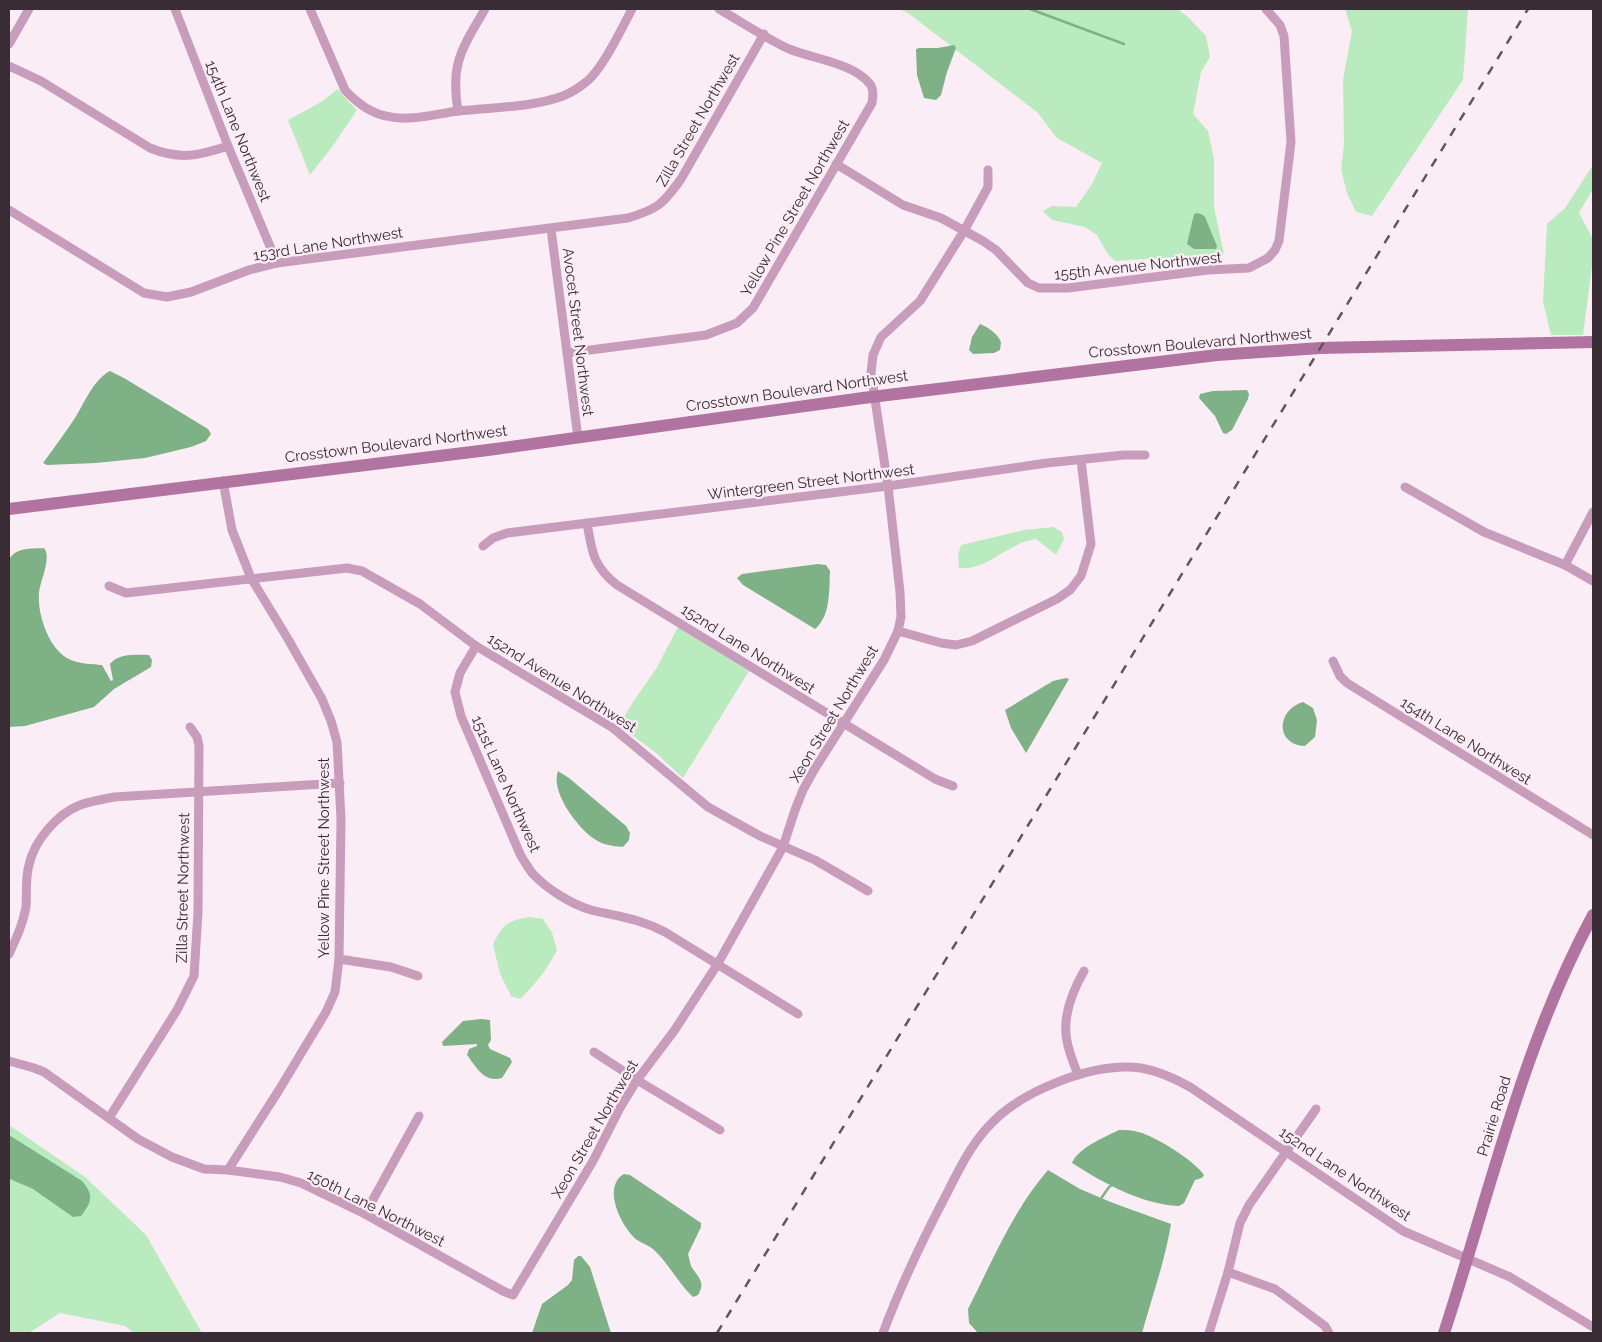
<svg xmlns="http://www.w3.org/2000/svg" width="1602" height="1342" font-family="Raleway,sans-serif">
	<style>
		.green { fill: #b9ebbf }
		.water { fill: #7eb185 }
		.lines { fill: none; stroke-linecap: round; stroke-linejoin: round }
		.stream { stroke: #7eb185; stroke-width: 2.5 }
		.street { stroke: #c89dbb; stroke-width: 9 }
		.secondary { stroke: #b173a0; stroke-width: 12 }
		.rail { stroke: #62555e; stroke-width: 2.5; stroke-dasharray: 9 9; stroke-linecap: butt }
		.labels { text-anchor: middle; stroke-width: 4.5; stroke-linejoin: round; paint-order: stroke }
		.street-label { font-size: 15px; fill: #392c35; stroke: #fbedf6 }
	</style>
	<rect width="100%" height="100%" fill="#fbedf6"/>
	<g class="green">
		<polygon points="898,9 1177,9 1187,16 1206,36 1210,57 1201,72 1193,114 1208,131 1214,159 1214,207 1224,254 1115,261 1107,253 1097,235 1085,227 1052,220 1043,211 1052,206 1076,207 1092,184 1102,163 1057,138 1037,112 908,13"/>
		<polygon points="1345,9 1468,9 1463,80 1372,216 1356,212 1347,193 1341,169 1344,144 1343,80 1352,31"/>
		<polygon points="338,89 346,99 357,110 332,147 310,175 288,120 321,102"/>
		<polygon points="1593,165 1593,189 1579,213 1593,239 1593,258 1583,335 1551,335 1543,301 1547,224 1565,208"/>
		<path d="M1053,527L1062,532L1064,539L1056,555L1036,539C1009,542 986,572 959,568L958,555L961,545L1024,530Z"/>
		<polygon points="678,627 749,671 683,778 656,753 619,725 635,699 656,669"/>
		<path d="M529,917L543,919L552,933L557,950C548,968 535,985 520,999L511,996L500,974L493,944C503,924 507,921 529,917Z"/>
		<polygon points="9,1125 85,1177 146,1235 202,1333 134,1333 125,1326 60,1313 29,1333 9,1333"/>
	</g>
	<g class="water">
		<polygon points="954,45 956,48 947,72 941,95 936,100 924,98 917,75 916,49 919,48 938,48"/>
		<polygon points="1198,213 1203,215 1205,217 1217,246 1216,249 1194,249 1187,244 1194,214"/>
		<path d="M980,324C989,328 997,333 1001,342L1000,350L994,353L973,354L969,350L972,337Z"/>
		<path d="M110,371L124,378L208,429L211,434L206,441L191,447L145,458L96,463L47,465L43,463C54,448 65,433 75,418C85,402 93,380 110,371Z"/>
		<polygon points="1247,390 1249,394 1248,399 1232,430 1226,434 1223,433 1215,416 1199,398 1200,394 1213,391"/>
		<path d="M44,548C52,558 40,581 39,593C37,614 49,651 71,660C80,664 92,664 102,665L111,681L113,680L110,664C119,653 136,655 149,655L152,660L151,667L114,689L94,707L25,726L9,727V560C15,547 31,549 44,548Z"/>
		<path d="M818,564L826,565L830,571C829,589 831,616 815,629L743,585L737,578L742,574Z"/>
		<polygon points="1066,678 1069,679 1026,753 1011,728 1005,710 1053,681"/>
		<path d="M1303,702L1313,708L1317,720L1315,737L1305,746C1275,745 1276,710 1303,702Z"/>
		<path d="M558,771L569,778L626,826L630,833L629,840L623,847C612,846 602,845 593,838C577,827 550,791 558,771Z"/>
		<path d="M481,1019L490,1020L491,1040L488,1045L490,1049L510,1058L512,1062L502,1078C484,1083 477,1068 467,1055L469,1049L477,1046V1044L443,1046L442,1042L463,1021Z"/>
		<path d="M1119,1130C1125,1130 1132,1130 1138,1132C1154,1135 1196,1162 1204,1175L1202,1178L1195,1180L1184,1203L1179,1206C1140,1204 1104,1183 1072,1163C1078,1148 1105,1137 1119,1130Z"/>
		<path d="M9,1135L82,1181C94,1195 92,1202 81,1216L73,1217L33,1189L10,1179L9,1177Z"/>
		<path d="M1048,1170L1080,1189L1113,1203L1171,1224C1165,1261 1152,1297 1142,1333H978L969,1323L968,1309C992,1262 1013,1210 1048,1170Z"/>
		<path d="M624,1174L630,1175L701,1223V1227L688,1254C689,1258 690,1262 691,1266C698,1278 706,1281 698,1295L693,1297C678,1283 669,1264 654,1250C649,1245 643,1244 637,1240C622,1228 601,1187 624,1174Z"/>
		<polygon points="578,1256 581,1256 590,1267 611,1333 532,1333 542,1304 568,1285 572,1280 574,1260"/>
	</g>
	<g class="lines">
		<g class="stream">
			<polyline points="1030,9 1124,44"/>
			<polyline points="1100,1200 1109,1187 1114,1184"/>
		</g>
		<g class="street">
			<polyline points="175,9 228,146 277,263"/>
			<path d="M310,9L345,90C356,102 371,113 386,116C409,122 435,114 458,111C492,107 530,108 563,96C570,93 580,87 586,82C602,70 622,28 632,9"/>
			<polyline points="9,44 29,9"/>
			<path d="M9,66L41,81L150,148C180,160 198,156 228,146"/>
			<path d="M458,111C450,63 462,49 485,9"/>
			<polyline points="836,164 903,205 941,218 983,241 996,250 1028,283 1039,288 1068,288 1208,270 1249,268 1268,258 1275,250 1279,241 1291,142 1284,36 1280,25 1266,9"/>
			<path d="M9,210L144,293L167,297L191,292L249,270L277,263L628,218C658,209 663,204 681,179L764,34"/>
			<polyline points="551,229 578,438"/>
			<path d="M567,353L706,335L737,323L753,308L872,103C873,97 874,89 870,84C853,63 814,59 789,49C767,39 740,21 719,9"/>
			<polyline points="223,481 232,530 251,578 288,639 322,699 331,721 337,742 341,819 339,959 335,992 326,1012 279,1090 228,1170"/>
			<polyline points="1405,487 1484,532 1565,565 1593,581"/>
			<path d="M587,523C592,552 593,566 617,585L935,779L953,786"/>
			<polyline points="483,546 493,538 507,533 888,486 1047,463 1124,455 1145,455"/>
			<polyline points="1565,565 1593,512"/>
			<polyline points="109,586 126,593 347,568 362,571 420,604 476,646 613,728 708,807 760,836 815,860 868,891"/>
			<polyline points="898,631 941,643 956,645 972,641 1057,599 1070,590 1081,576 1091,544 1081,460"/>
			<path d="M476,646L460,673L455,692L461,716L520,854C524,861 528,868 533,874C547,889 571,904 591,910C620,917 638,918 665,932L798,1014"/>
			<polyline points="1333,661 1340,676 1347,683 1593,835"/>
			<path d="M9,954C16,939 23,924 26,907C27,893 25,879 29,865C34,841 57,814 80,805C91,801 103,799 114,797L340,783"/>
			<polyline points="339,959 391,967 418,976"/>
			<polyline points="594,1052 637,1080 720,1130"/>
			<polyline points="9,1061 34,1068 44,1072 138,1139 172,1157 204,1169 228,1170 280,1177 301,1183 365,1214 503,1291 513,1295 593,1161 620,1108 637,1080 674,1031 717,965 783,847 795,810 803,790 814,770 884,660 898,631 901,617 900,592 888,486 871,373 873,355 881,337 920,301 964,231 988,187 988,170"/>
			<path d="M1078,1075C1074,1064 1069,1053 1067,1041C1062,1017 1072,992 1084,971"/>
			<polyline points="109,1118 177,1010 194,976 198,912 199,746 197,737 190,727"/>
			<polyline points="365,1214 419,1116"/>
			<polyline points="1228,1272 1275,1289 1325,1326 1329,1333"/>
			<path d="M883,1333C900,1287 921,1243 944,1199C957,1174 968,1149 987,1128C1019,1091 1093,1062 1141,1068C1159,1071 1174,1078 1190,1087L1403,1231L1510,1277L1593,1327"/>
			<polyline points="1209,1333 1228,1272 1240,1223 1249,1205 1316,1109"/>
		</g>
		<g class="secondary">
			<polyline points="9,509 488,450 863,398 1217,355 1320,348 1593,342"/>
			<path d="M1444,1333C1490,1193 1522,1046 1593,915"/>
		</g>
		<polyline class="rail" points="717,1333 1528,9"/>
	</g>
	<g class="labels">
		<g class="street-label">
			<text transform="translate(698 120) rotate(-60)" y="5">Zilla Street Northwest</text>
			<text transform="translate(238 131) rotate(68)" y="5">154th Lane Northwest</text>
			<text transform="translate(795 208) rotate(-60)" y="5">Yellow Pine Street Northwest</text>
			<text transform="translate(328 244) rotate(-9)" y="5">153rd Lane Northwest</text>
			<text transform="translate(1138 266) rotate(-6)" y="5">155th Avenue Northwest</text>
			<text transform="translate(578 332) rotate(83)" y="5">Avocet Street Northwest</text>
			<text transform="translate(1200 343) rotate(-5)" y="5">Crosstown Boulevard Northwest</text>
			<text transform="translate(797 391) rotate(-8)" y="5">Crosstown Boulevard Northwest</text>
			<text transform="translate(396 444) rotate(-7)" y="5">Crosstown Boulevard Northwest</text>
			<text transform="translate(811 482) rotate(-7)" y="5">Wintergreen Street Northwest</text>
			<text transform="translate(748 649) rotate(32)" y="5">152nd Lane Northwest</text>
			<text transform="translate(562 683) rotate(32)" y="5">152nd Avenue Northwest</text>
			<text transform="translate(834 714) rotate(-59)" y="5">Xeon Street Northwest</text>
			<text transform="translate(1466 741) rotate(32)" y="5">154th Lane Northwest</text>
			<text transform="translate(506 784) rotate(66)" y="5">151st Lane Northwest</text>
			<text transform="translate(324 858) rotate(-90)" y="5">Yellow Pine Street Northwest</text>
			<text transform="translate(183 888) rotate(-89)" y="5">Zilla Street Northwest</text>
			<text transform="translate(1494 1116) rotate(-73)" y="5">Prairie Road</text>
			<text transform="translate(595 1129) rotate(-60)" y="5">Xeon Street Northwest</text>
			<text transform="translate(1345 1174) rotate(34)" y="5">152nd Lane Northwest</text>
			<text transform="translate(376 1208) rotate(27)" y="5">150th Lane Northwest</text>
		</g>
	</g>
	<rect width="1602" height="1342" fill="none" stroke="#392c35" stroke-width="20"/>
</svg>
